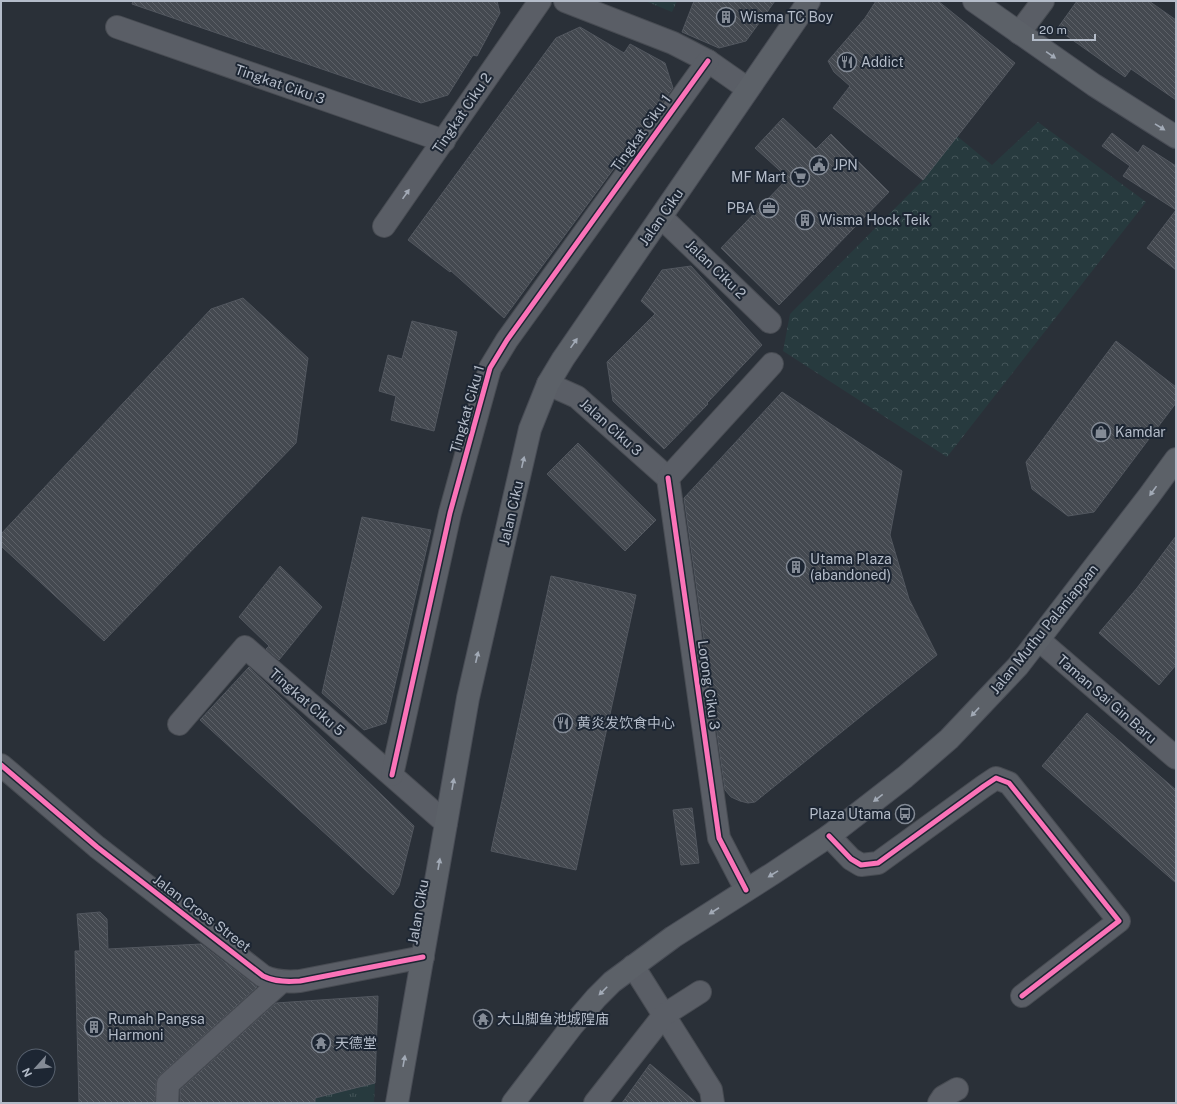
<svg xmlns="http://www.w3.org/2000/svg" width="1177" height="1104" font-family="'Public Sans','Noto Sans SC',sans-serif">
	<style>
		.grass { fill: url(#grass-tufts) }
		.forest { fill: url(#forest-crowns) }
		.building { fill: url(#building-back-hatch); stroke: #52575f }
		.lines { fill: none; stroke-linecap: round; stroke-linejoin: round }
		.minor-casing { stroke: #484c53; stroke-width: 24 }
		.primary-casing { stroke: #484c55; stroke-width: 24 }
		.minor { stroke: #5a5e66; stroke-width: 22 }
		.primary { stroke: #5c6168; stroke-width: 22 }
		.cycleway-casing { stroke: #1d2633; stroke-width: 8 }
		.cycleway { stroke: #fb73b8; stroke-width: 5 }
		.oneway { fill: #a2aab6 }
		.oneway2 { fill: #a2a9b5 }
		.labels { text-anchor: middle; stroke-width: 4; stroke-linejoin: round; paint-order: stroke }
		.poi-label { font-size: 14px; fill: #b4bcc9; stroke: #1d2633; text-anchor: start }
		.street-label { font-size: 14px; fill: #b4bcc9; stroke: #1d2633 }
	</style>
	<defs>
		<pattern id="grass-tufts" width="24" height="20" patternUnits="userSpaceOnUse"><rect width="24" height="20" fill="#273a3e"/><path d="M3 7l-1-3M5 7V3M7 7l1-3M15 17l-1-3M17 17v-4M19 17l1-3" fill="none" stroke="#445559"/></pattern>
		<pattern id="forest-crowns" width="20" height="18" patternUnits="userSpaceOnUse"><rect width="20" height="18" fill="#273a3e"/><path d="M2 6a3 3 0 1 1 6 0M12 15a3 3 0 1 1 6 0" fill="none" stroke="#445559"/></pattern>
		<pattern id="building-back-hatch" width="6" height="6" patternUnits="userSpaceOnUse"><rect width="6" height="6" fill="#444950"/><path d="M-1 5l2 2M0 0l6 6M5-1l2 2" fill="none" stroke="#5d6168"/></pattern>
	</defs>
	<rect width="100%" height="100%" fill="#2a3038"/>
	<g class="grass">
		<polygon points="645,1 677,1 672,12"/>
		<polygon points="375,1083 374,1103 315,1103 315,1098"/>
	</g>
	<polygon class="forest" points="1038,122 1146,202 947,457 783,351 790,314 923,180 957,136 992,165"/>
	<g class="building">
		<polygon points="133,1 497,1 500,13 477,56 473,55 448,95 421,103 132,4"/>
		<polygon points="694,1 775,1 746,41 719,48 682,32"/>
		<polygon points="876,1 938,1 1015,63 923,180 833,108 850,86 834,72 828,61 865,18"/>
		<polygon points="1077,1 1149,1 1176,20 1176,100 1131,69 1125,77 1057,29"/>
		<polygon points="580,27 624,53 630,44 665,63 673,88 504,318 451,271 450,272 408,240 556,38"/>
		<polygon points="783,118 816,149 831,134 889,192 779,305 721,248 788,178 755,148"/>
		<polygon points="1112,133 1138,153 1143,145 1176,166 1176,270 1147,248 1176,210 1123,176 1130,166 1102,146"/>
		<polygon points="691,266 762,345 707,403 708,404 664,449 613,401 607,362 655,314 641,301 662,270"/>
		<polygon points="243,298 308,358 296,443 104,641 1,546 1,534 211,309"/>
		<polygon points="412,321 457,332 434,431 391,420 396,396 379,391 388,355 402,359"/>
		<polygon points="1116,341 1176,387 1176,403 1094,512 1068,516 1032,489 1026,462"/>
		<polygon points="782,392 902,471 890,535 909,599 937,655 755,802 748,803 740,801 731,797 725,790 684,498"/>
		<polygon points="578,443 656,520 625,551 547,474"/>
		<polygon points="362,517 431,530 386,723 364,730 322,693"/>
		<polygon points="1176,536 1176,665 1159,685 1099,633 1137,588"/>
		<polygon points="280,566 322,607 279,660 266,649 269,646 239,617"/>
		<polygon points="551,576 636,595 576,870 491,851"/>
		<polygon points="249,667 414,826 399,886 393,895 200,720"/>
		<polygon points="1087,713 1176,790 1176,883 1042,766"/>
		<polygon points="692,808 699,863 681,865 673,810"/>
		<polygon points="100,912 107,919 108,949 201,944 257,987 160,1075 156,1083 155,1103 79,1103 75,951 80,951 77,914"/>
		<polygon points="378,996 375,1083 315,1098 315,1103 180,1103 180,1090 276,1003"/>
		<polygon points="650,1064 697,1103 622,1103"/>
	</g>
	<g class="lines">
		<g class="minor-casing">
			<g id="minor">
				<polyline points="565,1 673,43 708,61 748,89"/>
				<polyline points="117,27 444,141"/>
				<polyline points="1019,33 1043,1"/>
				<polyline points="661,217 770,322"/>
				<polyline points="384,226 540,1"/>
				<polyline points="548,384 577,397 668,478"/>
				<polyline points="668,478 719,838 746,890"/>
				<polyline points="668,478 772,364"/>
				<polyline points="1039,640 1176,758"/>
				<polyline points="179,724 245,647 446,823"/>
				<path d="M1,765L97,847L263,976C275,982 287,982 300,981L423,957"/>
				<polyline points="392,775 450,513 490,368 507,340 708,61"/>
				<polyline points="829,836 851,859 861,865 878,863 984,786 996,778 1009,783 1119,921 1022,996"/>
				<polyline points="633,966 711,1090 713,1103"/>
				<polyline points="167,1103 168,1084 281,982"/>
				<polyline points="595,1103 664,1015 700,992"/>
				<polyline points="939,1103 943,1097 957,1089"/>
			</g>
		</g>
		<g class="primary-casing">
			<g id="primary">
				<polyline points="974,1 1094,85 1176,137"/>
				<polyline points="397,1103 468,698 530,429 548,384 563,359 809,1"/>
				<polyline points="513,1103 572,1026 596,998 612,982 673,937 772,874 829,836 905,777 949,739 1018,666 1149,496 1176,459"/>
			</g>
		</g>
		<use href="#minor" class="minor"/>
		<use href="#primary" class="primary"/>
		<g class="cycleway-casing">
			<g id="cycleway">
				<polyline points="668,478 719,838 746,890"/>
				<path d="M1,765L97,847L263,976C275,982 287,982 300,981L423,957"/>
				<polyline points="392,775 450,513 490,368 507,340 708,61"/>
				<polyline points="829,836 851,859 861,865 878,863 984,786 996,778 1009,783 1119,921 1022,996"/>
			</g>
		</g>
		<use href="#cycleway" class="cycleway"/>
	</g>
	<defs><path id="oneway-solid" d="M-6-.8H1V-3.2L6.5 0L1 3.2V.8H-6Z"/></defs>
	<g class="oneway">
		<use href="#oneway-solid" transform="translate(1051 55) rotate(35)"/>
		<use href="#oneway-solid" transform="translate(1160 127) rotate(32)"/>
		<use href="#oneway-solid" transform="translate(574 343) rotate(-55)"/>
		<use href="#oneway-solid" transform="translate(523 462) rotate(-77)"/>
		<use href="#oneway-solid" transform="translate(1153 491) rotate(126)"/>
		<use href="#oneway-solid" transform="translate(477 657) rotate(-77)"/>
		<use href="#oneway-solid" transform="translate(975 712) rotate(133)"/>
		<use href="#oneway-solid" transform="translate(453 784) rotate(-80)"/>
		<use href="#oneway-solid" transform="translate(878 798) rotate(142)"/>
		<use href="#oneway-solid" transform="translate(439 864) rotate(-80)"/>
		<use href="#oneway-solid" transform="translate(773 874) rotate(148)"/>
		<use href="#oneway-solid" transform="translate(714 911) rotate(147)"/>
		<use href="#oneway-solid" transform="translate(603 991) rotate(135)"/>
		<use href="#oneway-solid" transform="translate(404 1061) rotate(-80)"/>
	</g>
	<use class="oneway2" href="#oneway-solid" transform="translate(406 194) rotate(-55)"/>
	<defs>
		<g id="building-ring" transform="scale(1)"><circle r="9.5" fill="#1d2633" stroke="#848b96" stroke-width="1.5"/><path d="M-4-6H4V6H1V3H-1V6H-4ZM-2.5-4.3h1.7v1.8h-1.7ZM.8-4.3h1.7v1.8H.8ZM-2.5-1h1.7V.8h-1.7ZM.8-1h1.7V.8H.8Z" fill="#848b96"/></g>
		<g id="restaurant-ring" transform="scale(1)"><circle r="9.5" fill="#1d2633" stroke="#848b96" stroke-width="1.5"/><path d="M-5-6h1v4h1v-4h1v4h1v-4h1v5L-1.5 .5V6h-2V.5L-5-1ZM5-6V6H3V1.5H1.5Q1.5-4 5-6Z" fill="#848b96"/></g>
		<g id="civic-ring" transform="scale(1)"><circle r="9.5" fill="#1d2633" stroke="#848b96" stroke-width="1.5"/><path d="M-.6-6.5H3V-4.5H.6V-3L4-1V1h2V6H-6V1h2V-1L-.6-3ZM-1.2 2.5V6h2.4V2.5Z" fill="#848b96"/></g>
		<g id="supermarket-ring" transform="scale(1)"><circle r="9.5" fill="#1d2633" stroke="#848b96" stroke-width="1.5"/><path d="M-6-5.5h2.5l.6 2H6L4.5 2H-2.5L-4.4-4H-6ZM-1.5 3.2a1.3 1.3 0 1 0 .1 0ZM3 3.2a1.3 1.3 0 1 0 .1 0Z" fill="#848b96"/></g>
		<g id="office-ring" transform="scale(1)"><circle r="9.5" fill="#1d2633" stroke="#848b96" stroke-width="1.5"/><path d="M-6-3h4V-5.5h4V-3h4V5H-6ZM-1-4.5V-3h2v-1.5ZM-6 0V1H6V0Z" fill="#848b96"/></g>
		<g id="shop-ring" transform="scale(1)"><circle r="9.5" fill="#1d2633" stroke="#848b96" stroke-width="1.5"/><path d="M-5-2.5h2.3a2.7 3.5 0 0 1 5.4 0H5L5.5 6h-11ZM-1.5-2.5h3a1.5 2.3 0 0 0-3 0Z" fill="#848b96"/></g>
		<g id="bus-ring" transform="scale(1)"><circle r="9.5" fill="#1d2633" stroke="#848b96" stroke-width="1.5"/><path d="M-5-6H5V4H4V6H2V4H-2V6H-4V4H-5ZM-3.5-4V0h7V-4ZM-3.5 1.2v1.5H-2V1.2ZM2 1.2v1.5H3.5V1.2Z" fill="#848b96"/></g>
		<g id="temple-ring" transform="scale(1)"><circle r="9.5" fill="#1d2633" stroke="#848b96" stroke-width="1.5"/><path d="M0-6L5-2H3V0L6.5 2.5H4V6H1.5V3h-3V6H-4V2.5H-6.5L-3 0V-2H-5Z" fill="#848b96"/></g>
	</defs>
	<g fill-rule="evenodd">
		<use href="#building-ring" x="726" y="17"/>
		<use href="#restaurant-ring" x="847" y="62"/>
		<use href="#civic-ring" x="819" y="165"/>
		<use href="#supermarket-ring" x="800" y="177"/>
		<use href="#office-ring" x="769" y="208"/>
		<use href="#building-ring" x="805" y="220"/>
		<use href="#shop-ring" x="1101" y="432"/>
		<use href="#building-ring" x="796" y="567"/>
		<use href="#restaurant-ring" x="563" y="723"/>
		<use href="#bus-ring" x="905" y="814"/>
		<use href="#temple-ring" x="483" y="1019"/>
		<use href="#building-ring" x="94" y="1027"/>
		<use href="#temple-ring" x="321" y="1043"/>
	</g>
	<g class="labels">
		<g class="poi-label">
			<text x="740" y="22">Wisma TC Boy</text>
			<text x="861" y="67">Addict</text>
			<text x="833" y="170">JPN</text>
			<text x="786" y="182" text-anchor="end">MF Mart</text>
			<text x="755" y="213" text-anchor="end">PBA</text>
			<text x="819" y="225">Wisma Hock Teik</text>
			<text x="1115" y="437">Kamdar</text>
			<text x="810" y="564">Utama Plaza<tspan x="810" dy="16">(abandoned)</tspan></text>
			<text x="577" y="728">黄炎发饮食中心</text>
			<text x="891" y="819" text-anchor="end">Plaza Utama</text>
			<text x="108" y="1024">Rumah Pangsa<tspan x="108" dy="16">Harmoni</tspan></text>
			<text x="497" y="1024">大山脚鱼池城隍庙</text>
			<text x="335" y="1048">天德堂</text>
		</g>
		<g class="street-label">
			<text transform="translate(280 84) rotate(19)" y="5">Tingkat Ciku 3</text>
			<text transform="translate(462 113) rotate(-56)" y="5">Tingkat Ciku 2</text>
			<text transform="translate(641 133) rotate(-54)" y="5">Tingkat Ciku 1</text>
			<text transform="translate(661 217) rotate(-55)" y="5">Jalan Ciku</text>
			<text transform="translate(716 269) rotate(44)" y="5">Jalan Ciku 2</text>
			<text transform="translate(467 409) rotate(-74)" y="5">Tingkat Ciku 1</text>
			<text transform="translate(611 427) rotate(42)" y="5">Jalan Ciku 3</text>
			<text transform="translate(511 513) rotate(-77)" y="5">Jalan Ciku</text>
			<text transform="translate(1044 629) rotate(-51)" y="5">Jalan Muthu Palaniappan</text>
			<text transform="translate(709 685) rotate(82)" y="5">Lorong Ciku 3</text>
			<text transform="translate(1107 699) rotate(41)" y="5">Taman Sai Gin Baru</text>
			<text transform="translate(307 702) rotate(41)" y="5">Tingkat Ciku 5</text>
			<text transform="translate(418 912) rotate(-80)" y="5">Jalan Ciku</text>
			<text transform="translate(202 913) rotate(37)" y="5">Jalan Cross Street</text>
		</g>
	</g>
	<rect width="1177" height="1104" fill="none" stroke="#b4bcc9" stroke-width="4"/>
	<g transform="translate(36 1068) rotate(243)"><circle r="19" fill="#1d2633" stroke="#59626f"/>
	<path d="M0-3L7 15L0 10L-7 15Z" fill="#848b96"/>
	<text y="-6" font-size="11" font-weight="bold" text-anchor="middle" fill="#b4bcc9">N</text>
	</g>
	<path d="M1033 34v6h62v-6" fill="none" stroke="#b4bcc9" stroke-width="2"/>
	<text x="1039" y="34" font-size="12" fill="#b4bcc9" stroke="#1d2633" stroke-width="3" paint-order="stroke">20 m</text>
</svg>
